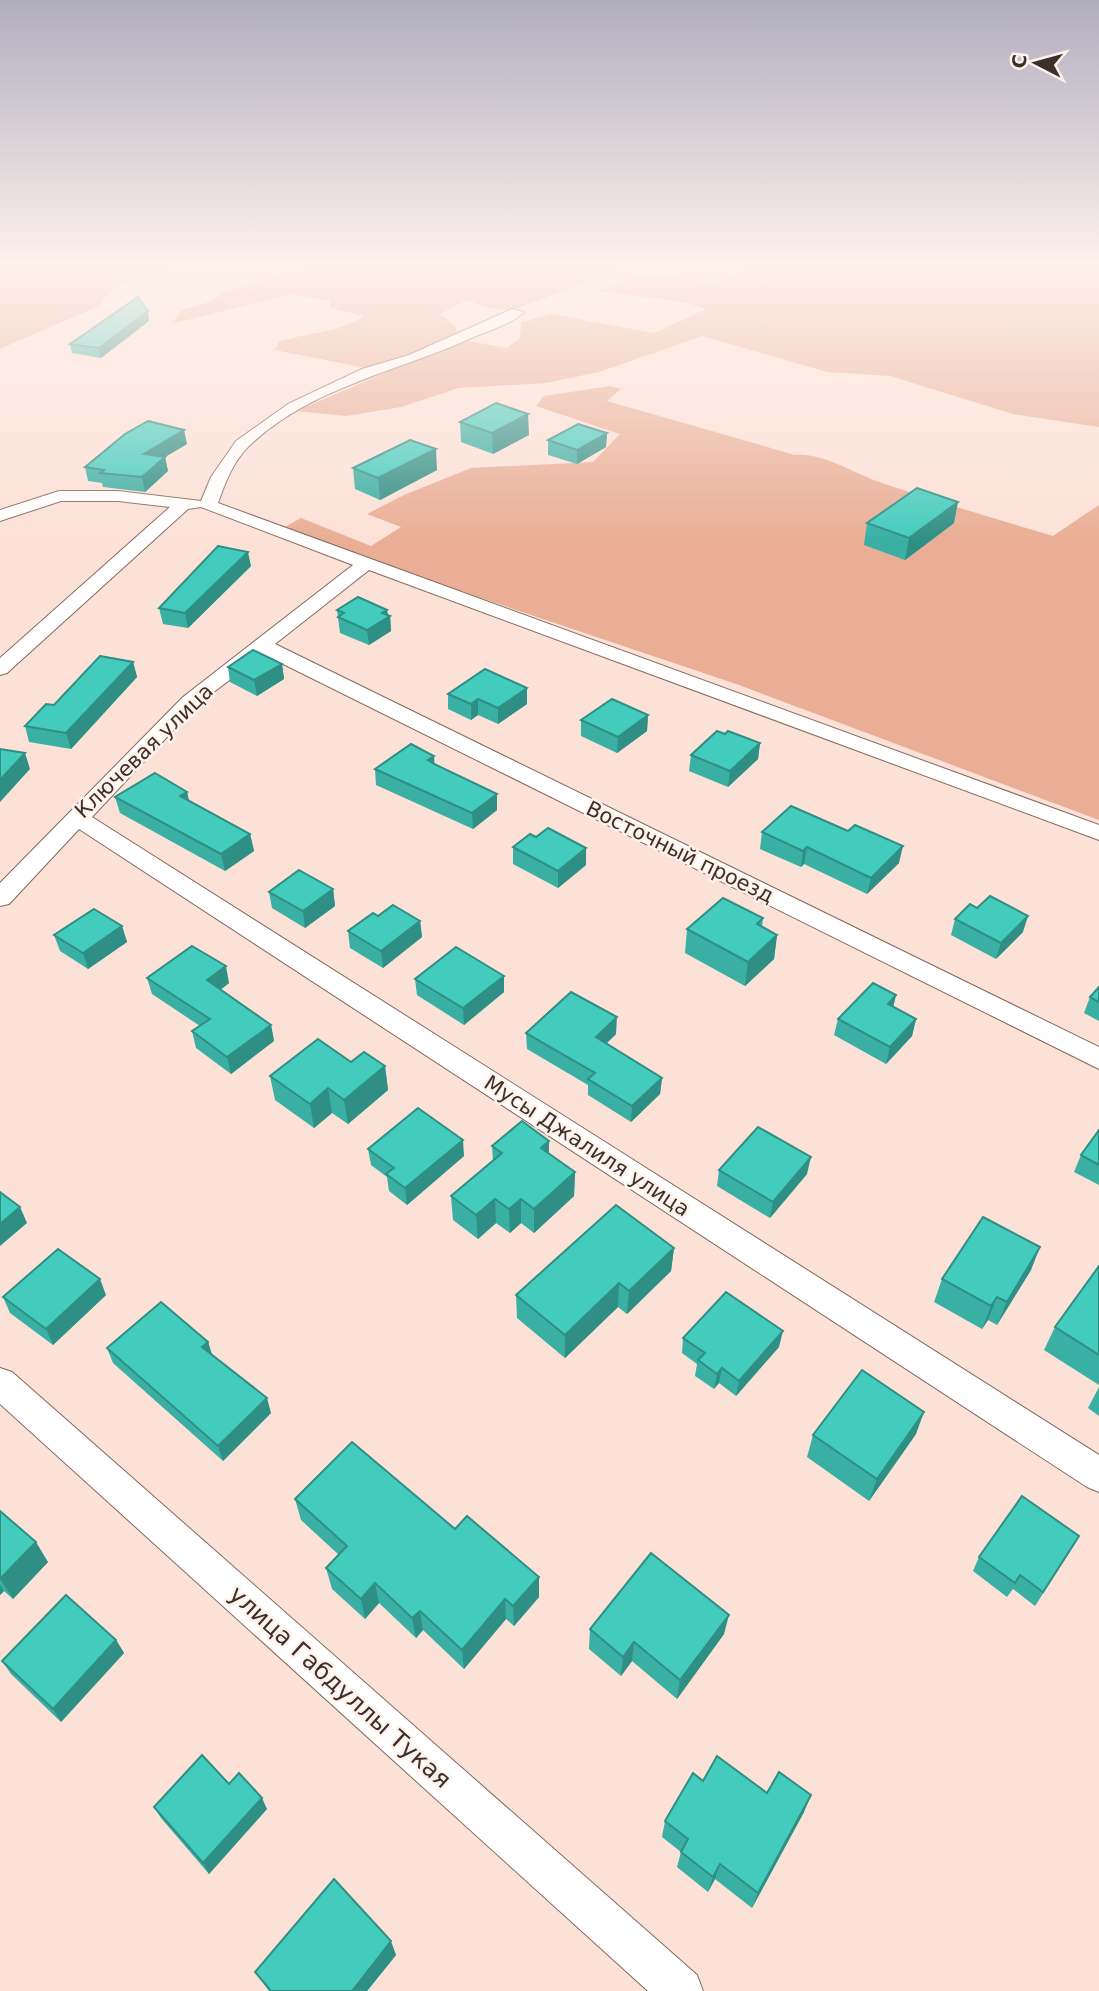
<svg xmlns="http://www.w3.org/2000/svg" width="1099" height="1991" font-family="'DejaVu Sans',sans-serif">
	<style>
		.green { fill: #e9ae95 }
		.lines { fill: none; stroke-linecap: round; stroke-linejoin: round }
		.stream { stroke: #ffa580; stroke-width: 4.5 }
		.minor-casing { stroke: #85695d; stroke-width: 2 }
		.minor { fill: #fff; fill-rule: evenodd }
		.wall { fill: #3aafa3 }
		.shaded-wall { fill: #2f8f84 }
		.building { fill: #43ccbd; stroke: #2f8f84; stroke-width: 2 }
		.labels { text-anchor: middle; stroke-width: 5; stroke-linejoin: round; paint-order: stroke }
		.street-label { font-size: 21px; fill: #3d302b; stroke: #fff2ec }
		.near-street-label { font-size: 24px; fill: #3d302b; stroke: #fff2ec }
	</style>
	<rect width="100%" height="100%" fill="#fce1d7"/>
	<g class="green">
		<polygon points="0,263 199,263 114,286 99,306 0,349"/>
		<path d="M309,263H639L512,310L489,308L466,300L440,314L456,327L457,335L416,353L366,368L275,350L279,342C307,332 340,333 364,316L330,308V301L291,294L171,324L182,310L206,303L224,292L307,267Z"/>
		<polygon points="742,263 1099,263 1099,427 1013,414 890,376 827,372 702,336 599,372 546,383 459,388 401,407 346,416 296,411 462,340 507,348 519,339 522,322 551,314 654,333 706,309 684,302 598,291 638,274 709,281 736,277"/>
		<path d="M610,386L621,389L607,401L795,455C825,453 854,474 882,483C938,502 996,519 1053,536L1099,505V820L739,685L374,562L283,528L301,518L371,546L401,527L367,514L404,495L471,468L593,462L620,434L536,406L544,396Z"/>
	</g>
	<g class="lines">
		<polyline class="stream" points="0,268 27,263"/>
		<g class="minor-casing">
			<g id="minor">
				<path d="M512,309L524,312C511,325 484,332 467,340C395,372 307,389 248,447C233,462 225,483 218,503L1099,825V840L369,570L275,644L1099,1047V1069L263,654L197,705L92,817L1099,1455V1492L1087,1487L79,829L9,904L0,906V883L183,697L353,565L201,507L188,509L7,673L0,675V658L170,507L118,501H61L0,521V510L59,491H118L201,501L211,477L236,441L288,404L362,369L409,355Z"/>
				<polygon points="0,1368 12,1372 697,1975 703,1991 648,1991 0,1404"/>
			</g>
		</g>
		<use href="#minor" class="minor"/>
	</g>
	<g class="wall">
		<polygon points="149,321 101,358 72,353 70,344"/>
		<polygon points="460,422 529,435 493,454 461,442"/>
		<polygon points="607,433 606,447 577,464 548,455 548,440"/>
		<polygon points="187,444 165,457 168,471 145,492 103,487 102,483 88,481 85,467"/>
		<polygon points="353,468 437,470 380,500 355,489"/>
		<polygon points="867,523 954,523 905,560 864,545"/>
		<polygon points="251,566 188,628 163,624 159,608"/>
		<polygon points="337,610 387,610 388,615 390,616 391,631 369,645 340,633"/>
		<polygon points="133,662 137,677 71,749 29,742 25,726 54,705"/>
		<polygon points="282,664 284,679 257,696 230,682 228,667"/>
		<polygon points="527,688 527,704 498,724 478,715 471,720 448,709 448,694"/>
		<polygon points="648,715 647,731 617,753 581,736 581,720"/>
		<polygon points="725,734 760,743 758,759 728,787 689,771 691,755"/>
		<polygon points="434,756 434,765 497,794 497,810 473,829 376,785 375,769"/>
		<polygon points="187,792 189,800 250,834 254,851 225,871 120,813 115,797"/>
		<polygon points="762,832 899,863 867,894 804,864 801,867 760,849"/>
		<polygon points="536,837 586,865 558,888 513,864 513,847"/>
		<polygon points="333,889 335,906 305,928 272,908 269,892"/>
		<polygon points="378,916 420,921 422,937 383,968 350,948 348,931"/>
		<polygon points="763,918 762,927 777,935 774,959 745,986 685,953 687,929"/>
		<polygon points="955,919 1023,932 996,959 951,935"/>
		<polygon points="122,926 127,942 88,969 60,951 54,935"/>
		<polygon points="147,978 229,983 220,990 271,1025 274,1041 231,1074 196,1048 192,1031 200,1026 152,994"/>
		<polygon points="415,979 504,992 464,1025 417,995"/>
		<polygon points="1099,987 1099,1021 1084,1013 1090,997"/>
		<polygon points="896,995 893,1007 916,1019 912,1036 886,1064 834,1035 838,1019"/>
		<polygon points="526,1033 616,1034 606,1044 662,1078 660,1094 631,1122 588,1095 588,1085 527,1049"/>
		<polygon points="385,1066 388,1090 348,1124 332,1113 314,1128 275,1100 270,1076"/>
		<polygon points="1099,1130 1099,1185 1074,1172 1081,1155"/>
		<polygon points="492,1146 549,1154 575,1172 574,1196 534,1233 521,1223 510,1233 496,1223 478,1239 453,1220 451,1196 493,1161"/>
		<polygon points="368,1149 464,1156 407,1205 389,1191 387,1177 371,1165"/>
		<polygon points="719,1170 807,1174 770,1218 717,1186"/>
		<polygon points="674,1248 671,1271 627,1314 618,1307 565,1358 517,1318 516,1295"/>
		<polygon points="1099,1266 1099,1385 1044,1350 1055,1327"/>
		<polygon points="1031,1270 997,1325 988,1320 982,1329 934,1302 942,1279"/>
		<polygon points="106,1295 53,1345 10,1313 3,1297"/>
		<polygon points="683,1338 779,1347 736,1396 719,1383 714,1389 695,1376 697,1364 682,1353"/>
		<polygon points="208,1342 212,1355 271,1413 223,1461 113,1363 107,1348"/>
		<polygon points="1099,1387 1099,1416 1088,1408"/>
		<polygon points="916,1434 869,1501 807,1457 813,1435"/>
		<polygon points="295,1499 455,1529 539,1597 514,1626 506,1619 464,1669 423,1630 416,1638 379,1603 365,1619 332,1589 326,1568 339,1555 301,1520"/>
		<polygon points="0,1511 48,1562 13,1599 4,1591 0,1595"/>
		<polygon points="1071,1550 1035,1606 1013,1589 1007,1597 973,1571 979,1557"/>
		<polygon points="590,1629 724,1634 677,1699 632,1661 621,1676 589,1649"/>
		<polygon points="116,1640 124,1653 61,1722 11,1674 2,1661"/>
		<polygon points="703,1781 767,1793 804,1812 752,1908 715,1879 708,1892 677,1867 681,1852 662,1837 665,1821"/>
		<polygon points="229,1784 267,1809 209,1874 161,1818 154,1807"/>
		<polygon points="396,1955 367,1991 269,1991 255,1972"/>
	</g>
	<g class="shaded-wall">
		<polygon points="148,311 149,321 101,358 99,348"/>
		<polygon points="528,414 529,435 493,454 492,433"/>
		<polygon points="184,430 187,444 165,457 168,471 145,492 142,477 144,454"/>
		<polygon points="607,433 606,447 577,464 577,450"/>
		<polygon points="436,449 437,470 380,500 378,478"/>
		<polygon points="958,502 954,523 905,560 909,538"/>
		<polygon points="248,552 251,566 188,628 185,613"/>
		<polygon points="387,610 388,617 390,616 391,631 369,645 367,630 382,613"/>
		<polygon points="133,662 137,677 71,749 66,733"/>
		<polygon points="282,664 284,679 257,696 254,680"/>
		<polygon points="527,688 527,704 498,724 498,708"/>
		<polygon points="478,699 478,715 471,720 471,704"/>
		<polygon points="648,715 647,731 617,753 618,737"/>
		<polygon points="760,743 758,759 728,787 730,771"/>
		<polygon points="25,753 30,769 0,802 0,780"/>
		<polygon points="434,756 435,772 428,760"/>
		<polygon points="187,792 190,808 180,796"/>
		<polygon points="497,794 497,810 473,829 472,813"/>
		<polygon points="250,834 254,851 225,871 221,854"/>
		<polygon points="903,846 899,863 867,894 871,878"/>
		<polygon points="807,847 804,864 801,867 803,851"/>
		<polygon points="586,848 586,865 558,888 558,871"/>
		<polygon points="333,889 335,906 305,928 303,911"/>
		<polygon points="1028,916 1023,932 996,959 1001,943"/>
		<polygon points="420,921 422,937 383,968 381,951"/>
		<polygon points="122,926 127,942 88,969 83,953"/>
		<polygon points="777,935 774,959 745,986 748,962"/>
		<polygon points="226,966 229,983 211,997 207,980"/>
		<polygon points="504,976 504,992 464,1025 463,1008"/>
		<polygon points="896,995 892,1011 888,1004"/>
		<polygon points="617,1017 616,1034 595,1054 596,1037"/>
		<polygon points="916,1019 912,1036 886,1064 890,1047"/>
		<polygon points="271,1025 274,1041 231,1074 227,1057"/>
		<polygon points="385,1066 388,1090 348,1124 344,1100"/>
		<polygon points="662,1078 660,1094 631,1122 632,1106"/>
		<polygon points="328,1088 332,1113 314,1128 310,1104"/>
		<polygon points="463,1140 464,1156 407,1205 405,1188"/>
		<polygon points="549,1141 549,1165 541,1148"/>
		<polygon points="811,1157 807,1174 770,1218 773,1202"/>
		<polygon points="575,1172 574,1196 534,1233 534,1209"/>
		<polygon points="495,1199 496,1223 478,1239 476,1215"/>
		<polygon points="521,1199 521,1223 510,1233 509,1209"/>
		<polygon points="20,1207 27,1223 0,1246 0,1224"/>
		<polygon points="1040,1247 1031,1270 997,1325 1007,1302"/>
		<polygon points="674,1248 671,1271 627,1314 629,1291"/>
		<polygon points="100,1279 106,1295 53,1345 46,1329"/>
		<polygon points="619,1283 618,1307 565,1358 565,1335"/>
		<polygon points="997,1297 988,1320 982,1329 991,1306"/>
		<polygon points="783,1331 779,1347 736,1396 739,1381"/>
		<polygon points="208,1342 213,1358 202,1347"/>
		<polygon points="722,1368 719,1383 714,1389 717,1374"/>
		<polygon points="267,1398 271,1413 223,1461 218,1446"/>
		<polygon points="924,1412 916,1434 869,1501 877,1479"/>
		<polygon points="36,1542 48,1562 13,1599 0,1579"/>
		<polygon points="539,1577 539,1597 514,1626 513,1606"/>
		<polygon points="375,1583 379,1603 365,1619 361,1599"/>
		<polygon points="0,1585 4,1591 0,1595"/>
		<polygon points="505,1599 506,1619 464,1669 462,1650"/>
		<polygon points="420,1611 423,1630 416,1638 412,1618"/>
		<polygon points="729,1615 724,1634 677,1699 680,1680"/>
		<polygon points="116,1640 124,1653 61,1722 53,1709"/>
		<polygon points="634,1642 632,1661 621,1676 623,1657"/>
		<polygon points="811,1795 804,1812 752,1908 758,1893"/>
		<polygon points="262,1798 267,1809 209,1874 203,1863"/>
		<polygon points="720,1864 715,1879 708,1892 713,1877"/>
		<polygon points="391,1941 396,1955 367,1991 352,1991"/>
	</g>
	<g class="building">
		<polygon points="138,297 148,311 99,348 70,344"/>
		<polygon points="496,403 528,414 492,433 460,422"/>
		<polygon points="148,421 184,430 144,454 165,457 142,477 100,473 104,470 85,467 125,434"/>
		<polygon points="578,424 607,433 577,450 548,440"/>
		<polygon points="410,440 436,449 378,478 353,468"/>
		<polygon points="917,488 958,502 909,538 867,523"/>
		<polygon points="218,546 248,552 185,613 159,608"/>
		<polygon points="358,597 387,610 382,613 390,616 367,630 338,617 344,613 337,610"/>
		<polygon points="253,650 282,664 254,680 228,667"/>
		<polygon points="100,656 133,662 66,733 25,726 46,704 54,705"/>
		<polygon points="485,669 527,688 498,708 478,699 471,704 448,694"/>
		<polygon points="612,699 648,715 618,737 581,720"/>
		<polygon points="717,731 725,734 728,731 760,743 730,771 691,755"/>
		<polygon points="411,744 434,756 428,760 434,764 497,794 472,813 375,769"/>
		<polygon points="0,749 25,753 0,780"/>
		<polygon points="155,773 187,792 180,796 250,834 221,854 115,797"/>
		<polygon points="791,806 848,831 855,825 903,846 871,878 807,847 803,851 762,832"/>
		<polygon points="548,828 586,848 558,871 513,847 530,834 536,837"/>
		<polygon points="299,870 333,889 303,911 269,892"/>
		<polygon points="990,896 1028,916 1001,943 955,919 970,904 977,908"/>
		<polygon points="723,898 763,918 757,924 777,935 748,962 687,929"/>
		<polygon points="393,905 420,921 381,951 348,931 373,913 378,916"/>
		<polygon points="94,909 122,926 83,953 54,935"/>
		<polygon points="192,946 226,966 207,980 271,1025 227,1057 192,1031 210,1019 147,978"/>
		<polygon points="456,947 504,976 463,1008 415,979"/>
		<polygon points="873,983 896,995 888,1004 916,1019 890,1047 838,1019"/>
		<polygon points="1099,987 1099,1002 1090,997"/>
		<polygon points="571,992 617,1017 596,1037 662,1078 632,1106 588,1079 595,1073 526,1033"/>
		<polygon points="318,1039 351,1062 364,1052 385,1066 344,1100 328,1088 310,1104 270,1076"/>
		<polygon points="418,1108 463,1140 405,1188 386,1174 394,1168 368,1149"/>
		<polygon points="522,1121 549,1141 541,1148 575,1172 534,1209 521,1199 509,1209 495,1199 476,1215 451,1196 502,1153 492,1146"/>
		<polygon points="758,1127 811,1157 773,1202 719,1170"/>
		<polygon points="1099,1130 1099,1165 1081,1155"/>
		<polygon points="0,1192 20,1207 0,1224"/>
		<polygon points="616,1205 674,1248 629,1291 619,1283 565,1335 516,1295"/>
		<polygon points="983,1217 1040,1247 1007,1302 997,1297 991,1306 942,1279"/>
		<polygon points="58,1249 100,1279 46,1329 3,1297"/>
		<polygon points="1099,1266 1099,1355 1055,1327"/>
		<polygon points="726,1292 783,1331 739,1381 722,1368 717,1374 698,1360 705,1353 683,1338"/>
		<polygon points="161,1302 208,1342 202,1347 267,1398 218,1446 107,1348"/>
		<polygon points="862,1370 924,1412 877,1479 813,1435"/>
		<polygon points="352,1442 455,1529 467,1516 539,1577 513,1606 505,1599 462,1650 420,1611 412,1618 375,1583 361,1599 326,1568 347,1546 295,1499"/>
		<polygon points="1022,1496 1079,1536 1043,1592 1020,1575 1015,1583 979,1557"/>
		<polygon points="0,1511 36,1542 0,1579"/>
		<polygon points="651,1553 729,1615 680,1680 634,1642 623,1657 590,1629"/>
		<polygon points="66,1595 116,1640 53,1709 2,1661"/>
		<polygon points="202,1755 229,1784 239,1773 262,1798 203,1863 154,1807"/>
		<polygon points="717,1756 767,1793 779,1772 811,1795 758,1893 720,1864 713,1877 681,1852 688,1839 665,1821 693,1773 703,1781"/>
		<polygon points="334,1879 391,1941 352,1991 271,1991 255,1972"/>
	</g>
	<linearGradient id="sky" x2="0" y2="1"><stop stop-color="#b1aebe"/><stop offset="0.49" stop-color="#fef2ed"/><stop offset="1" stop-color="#fef2ed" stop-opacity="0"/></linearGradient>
	<rect width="1099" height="542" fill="url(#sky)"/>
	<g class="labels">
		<g class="street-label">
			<text transform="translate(144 751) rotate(-44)" y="7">Ключевая улица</text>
			<text transform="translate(680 852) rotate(26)" y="7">Восточный проезд</text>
			<text transform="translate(587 1146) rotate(33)" y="7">Мусы Джалиля улица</text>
		</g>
		<g class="near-street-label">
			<text transform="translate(340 1687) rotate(42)" y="8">улица Габдуллы Тукая</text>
		</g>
	</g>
	<g transform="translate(1036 63) rotate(276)" stroke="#fff2ec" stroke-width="5" paint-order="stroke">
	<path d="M0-5L12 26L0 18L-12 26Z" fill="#3d302b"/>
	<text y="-10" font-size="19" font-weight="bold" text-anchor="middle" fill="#3d302b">С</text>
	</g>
</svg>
